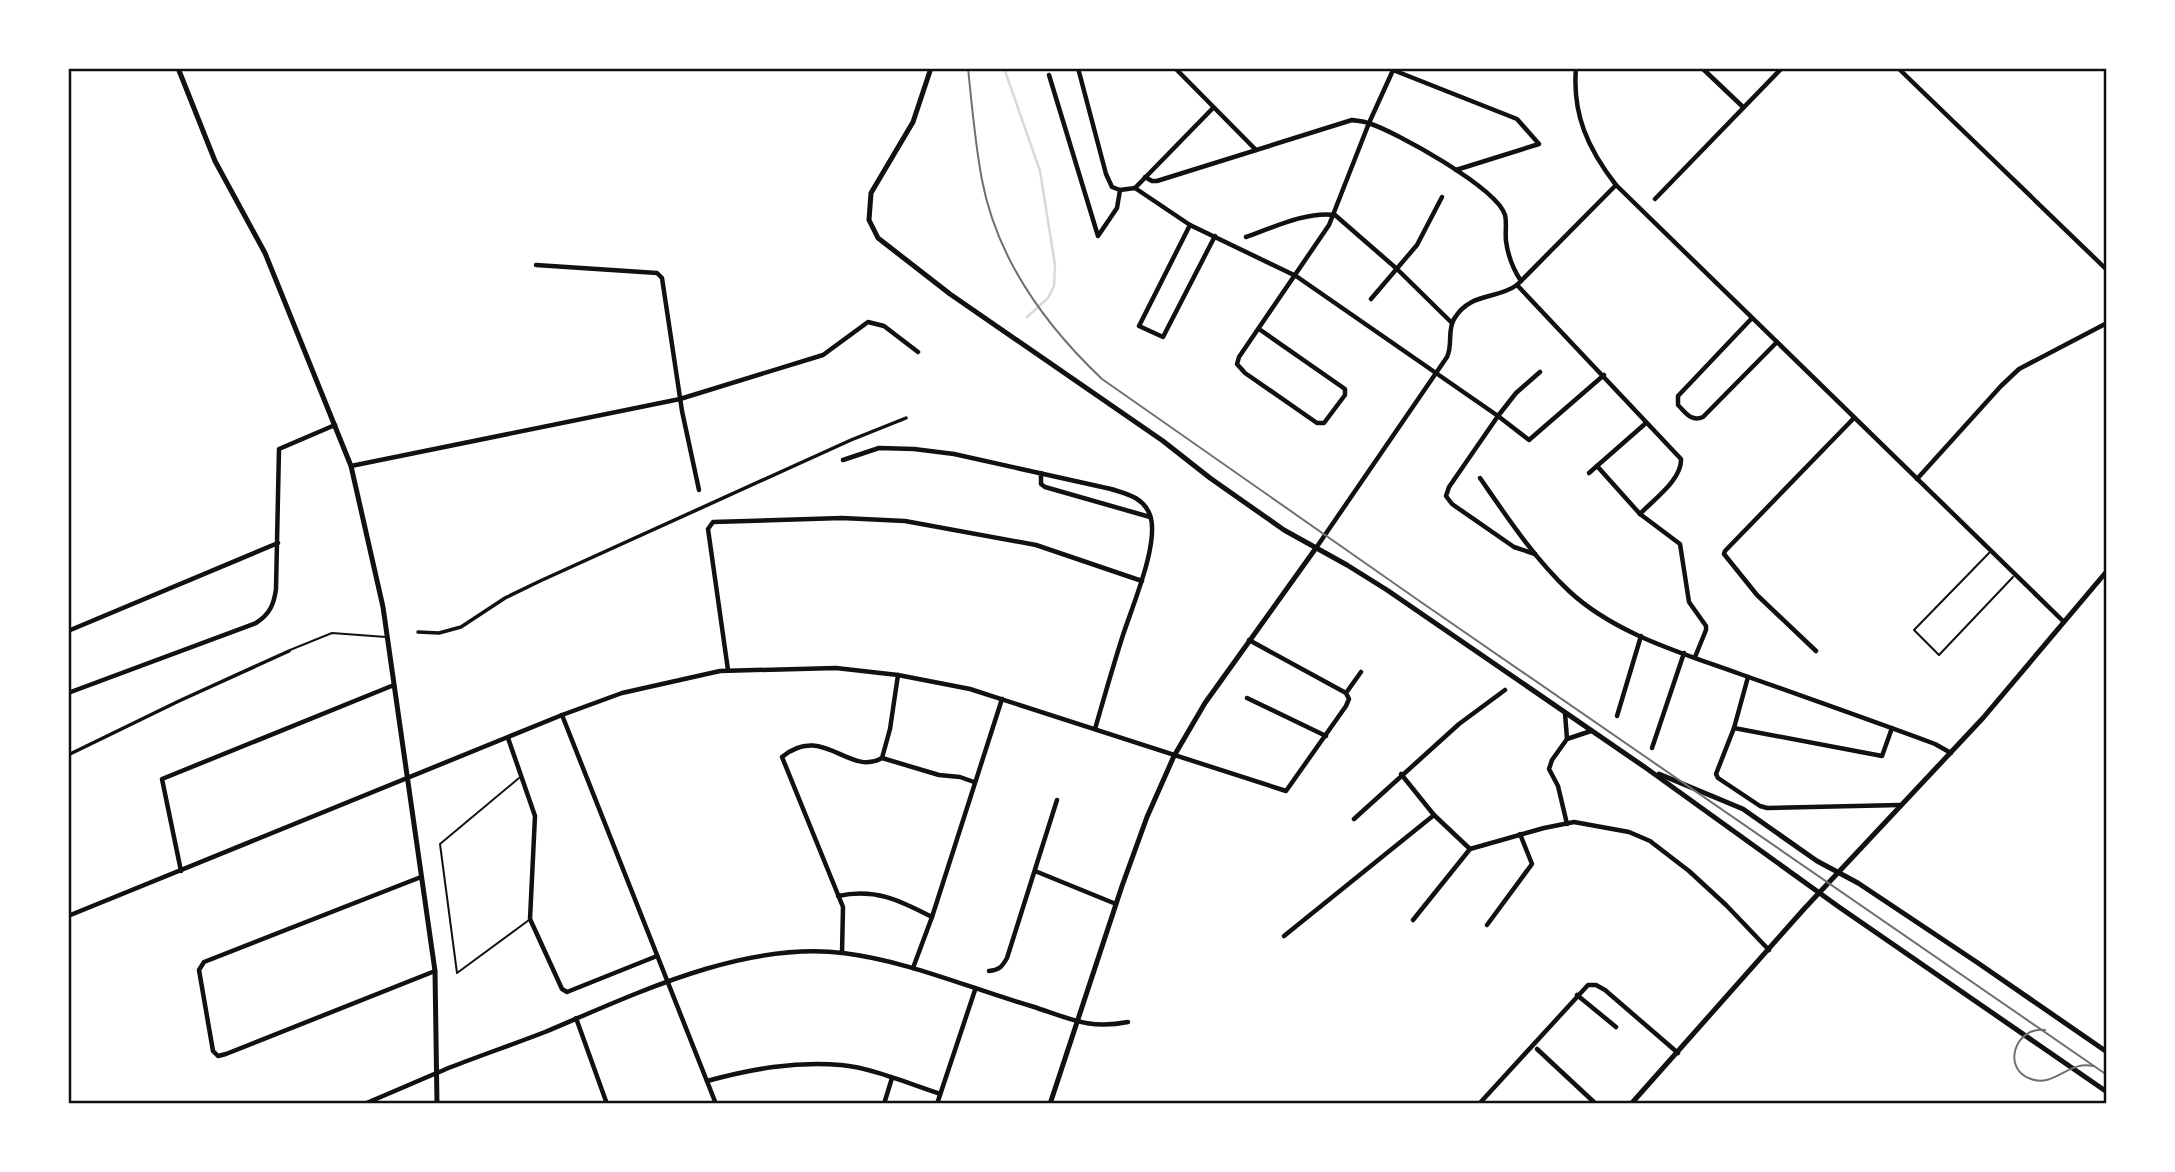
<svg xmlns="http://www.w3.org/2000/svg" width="2175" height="1172" font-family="'Work Sans',sans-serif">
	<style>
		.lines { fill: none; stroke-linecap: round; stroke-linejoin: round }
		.stream { stroke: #d9d9d9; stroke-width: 2.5 }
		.service { stroke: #111; stroke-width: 2 }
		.pedestrian { stroke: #111; stroke-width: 3.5 }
		.minor { stroke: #111; stroke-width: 4.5 }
		.tertiary { stroke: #111; stroke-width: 5 }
		.tram { stroke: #707070; stroke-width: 2 }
		.neatline { fill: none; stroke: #111; stroke-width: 2.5 }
	</style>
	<rect width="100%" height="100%" fill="#fff"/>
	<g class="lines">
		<polyline class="stream" points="1004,68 1040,171 1055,265 1054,286 1048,298 1027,317"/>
		<g class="service">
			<polyline points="1990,552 1914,630 1939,655 2013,577"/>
			<polyline points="290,650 332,633 386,637"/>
			<polyline points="519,778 440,844 457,973 529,920"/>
		</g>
		<g class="pedestrian">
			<polyline points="418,632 439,633 461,627 505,598 540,581 851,440 906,418"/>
			<polyline points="68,755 179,701 289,651"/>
		</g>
		<g class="minor">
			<polyline points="1078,68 1106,174 1112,187 1120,190 1135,188 1190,225 1296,276 1498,416 1449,487 1446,496 1452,504 1514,547 1535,554"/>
			<polyline points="1175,68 1256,150"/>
			<path d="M1576,68C1572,114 1588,149 1616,185L2063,621"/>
			<polyline points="1702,68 1743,107"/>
			<polyline points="1898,68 2107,270"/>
			<polyline points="1393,70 1517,119 1539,144 1456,170"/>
			<polyline points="1049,75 1098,236 1117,208 1120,190"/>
			<path d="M1145,177L1152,181H1157L1352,120C1357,121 1363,121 1368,123C1395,131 1497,188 1505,215C1507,223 1505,233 1506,241C1508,256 1513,269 1521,281"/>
			<polyline points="1135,188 1213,108"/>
			<polyline points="1655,199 1782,68"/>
			<polyline points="1190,225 1139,326 1163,337 1215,236"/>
			<path d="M1246,237C1272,228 1307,211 1335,215L1397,269L1452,323"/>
			<polyline points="536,265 657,273 662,278 682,411 699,490"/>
			<path d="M1517,285L1681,459C1682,480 1653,500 1640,514"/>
			<polyline points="1371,299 1417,245 1442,197"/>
			<path d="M1752,318L1678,396V405C1686,413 1691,422 1703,417L1777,342"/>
			<polyline points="1259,329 1345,389 1345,395 1324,423 1317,423 1245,373 1237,364 1239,357 1329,225 1369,123 1394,68"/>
			<polyline points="1540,372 1516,393 1498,416 1529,440 1604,375"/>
			<path d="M843,460L879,448L914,449L954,454L1111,489C1127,494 1143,497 1150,515C1160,542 1132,607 1123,635C1113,666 1104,698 1095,729"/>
			<polyline points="351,466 680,399 823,355 868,322 884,326 918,352"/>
			<polyline points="1597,466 1640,514 1680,544 1689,602 1706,626 1706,630 1695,657"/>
			<polyline points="1041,473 1041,484 1045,487 1150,517"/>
			<polyline points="1589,473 1646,423"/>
			<path d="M1480,478C1507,517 1534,558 1569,591C1615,634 1682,653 1740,674C1805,697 1870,720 1935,744L1951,753"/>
			<polyline points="1917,479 2001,386 2019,369 2107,323"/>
			<path d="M1316,548L1447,357C1453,345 1447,331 1454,319C1470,292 1496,300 1517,285L1616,185"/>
			<polyline points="68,631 278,543"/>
			<polyline points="1249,640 1346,693"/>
			<polyline points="1816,651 1757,595 1724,554 1725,551 1854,418"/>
			<polyline points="728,670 708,529 713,522 842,518 905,521 1036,545 1142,581"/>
			<polyline points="1748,677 1734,728 1716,774 1718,778 1760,806 1767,808 1900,805"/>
			<path d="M68,693L256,623C270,614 274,604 276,589L279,449L335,425"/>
			<polyline points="1247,698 1326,736"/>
			<polyline points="1565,713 1567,739 1591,731"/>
			<polyline points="562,715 716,1104"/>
			<polyline points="1617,716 1641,636"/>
			<polyline points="1734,728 1882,756 1892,728"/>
			<polyline points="508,738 535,816 530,919 562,989 567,992 657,956"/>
			<polyline points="1652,748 1684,653"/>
			<polyline points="882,758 939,775 960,777 974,782"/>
			<polyline points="1401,774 1434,815 1470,849"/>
			<polyline points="1354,819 1459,724 1505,690"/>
			<polyline points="1567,824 1558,786 1549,769 1552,760 1567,739"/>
			<polyline points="181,871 162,779 394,685"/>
			<polyline points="1035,871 1116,904"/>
			<polyline points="421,877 204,962 199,970 213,1051 218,1056 226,1054 435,971"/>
			<path d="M838,896C875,888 899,900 932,917"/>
			<polyline points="68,916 562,715 622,693 720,671 836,668 898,675 970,689 1286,791 1346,706 1349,699 1346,693 1361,672"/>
			<polyline points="1413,920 1470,849 1544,828 1574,822 1629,832 1650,841 1689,871 1726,905 1769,950"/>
			<polyline points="1487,925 1532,864 1520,834"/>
			<polyline points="1284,936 1434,815"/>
			<path d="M842,953L843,907L782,757C823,723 849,777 882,758L890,729L898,675"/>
			<polyline points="913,968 932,917 1002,699"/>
			<path d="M989,971C999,970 1002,967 1007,958L1057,800"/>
			<polyline points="1577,995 1616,1027"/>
			<polyline points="576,1018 607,1104"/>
			<polyline points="1537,1049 1596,1104"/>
			<path d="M707,1081C751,1069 795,1061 841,1065C869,1067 913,1085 940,1094"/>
			<path d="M364,1104C393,1092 422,1079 451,1067C482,1055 514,1044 545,1032C635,994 743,941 843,953C908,961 969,988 1031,1006C1069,1018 1088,1030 1128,1022"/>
			<polyline points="884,1104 892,1078"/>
			<polyline points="937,1104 975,990"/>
			<polyline points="1479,1104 1588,985 1596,985 1605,990 1678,1053"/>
		</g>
		<g class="tertiary">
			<polyline points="178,68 215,161 265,253 351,466 383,607 435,971 437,1104"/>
			<polyline points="931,68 913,122 871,193 869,220 878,238 950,294 1163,441 1210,478 1284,530 1347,565 1387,590 1646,768 1839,907 2107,1092"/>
			<polyline points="1659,774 1743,809 1817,861 1858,883 1978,963 2107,1052"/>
			<polyline points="1050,1104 1122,886 1147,817 1174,756 1205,703 1316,548"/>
			<polyline points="1631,1104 1804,909 1983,718 2107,571"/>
		</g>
		<g class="tram">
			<path d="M968,68C972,106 975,143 982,180C997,259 1045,325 1102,379L1418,600L2107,1075"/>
			<path d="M2045,1030C2015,1026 2001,1069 2031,1079C2054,1088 2069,1060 2093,1066"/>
		</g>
	</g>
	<rect width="2175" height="1172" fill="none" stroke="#ffffff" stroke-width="140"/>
	<rect x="70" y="70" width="2035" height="1032" class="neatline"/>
</svg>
